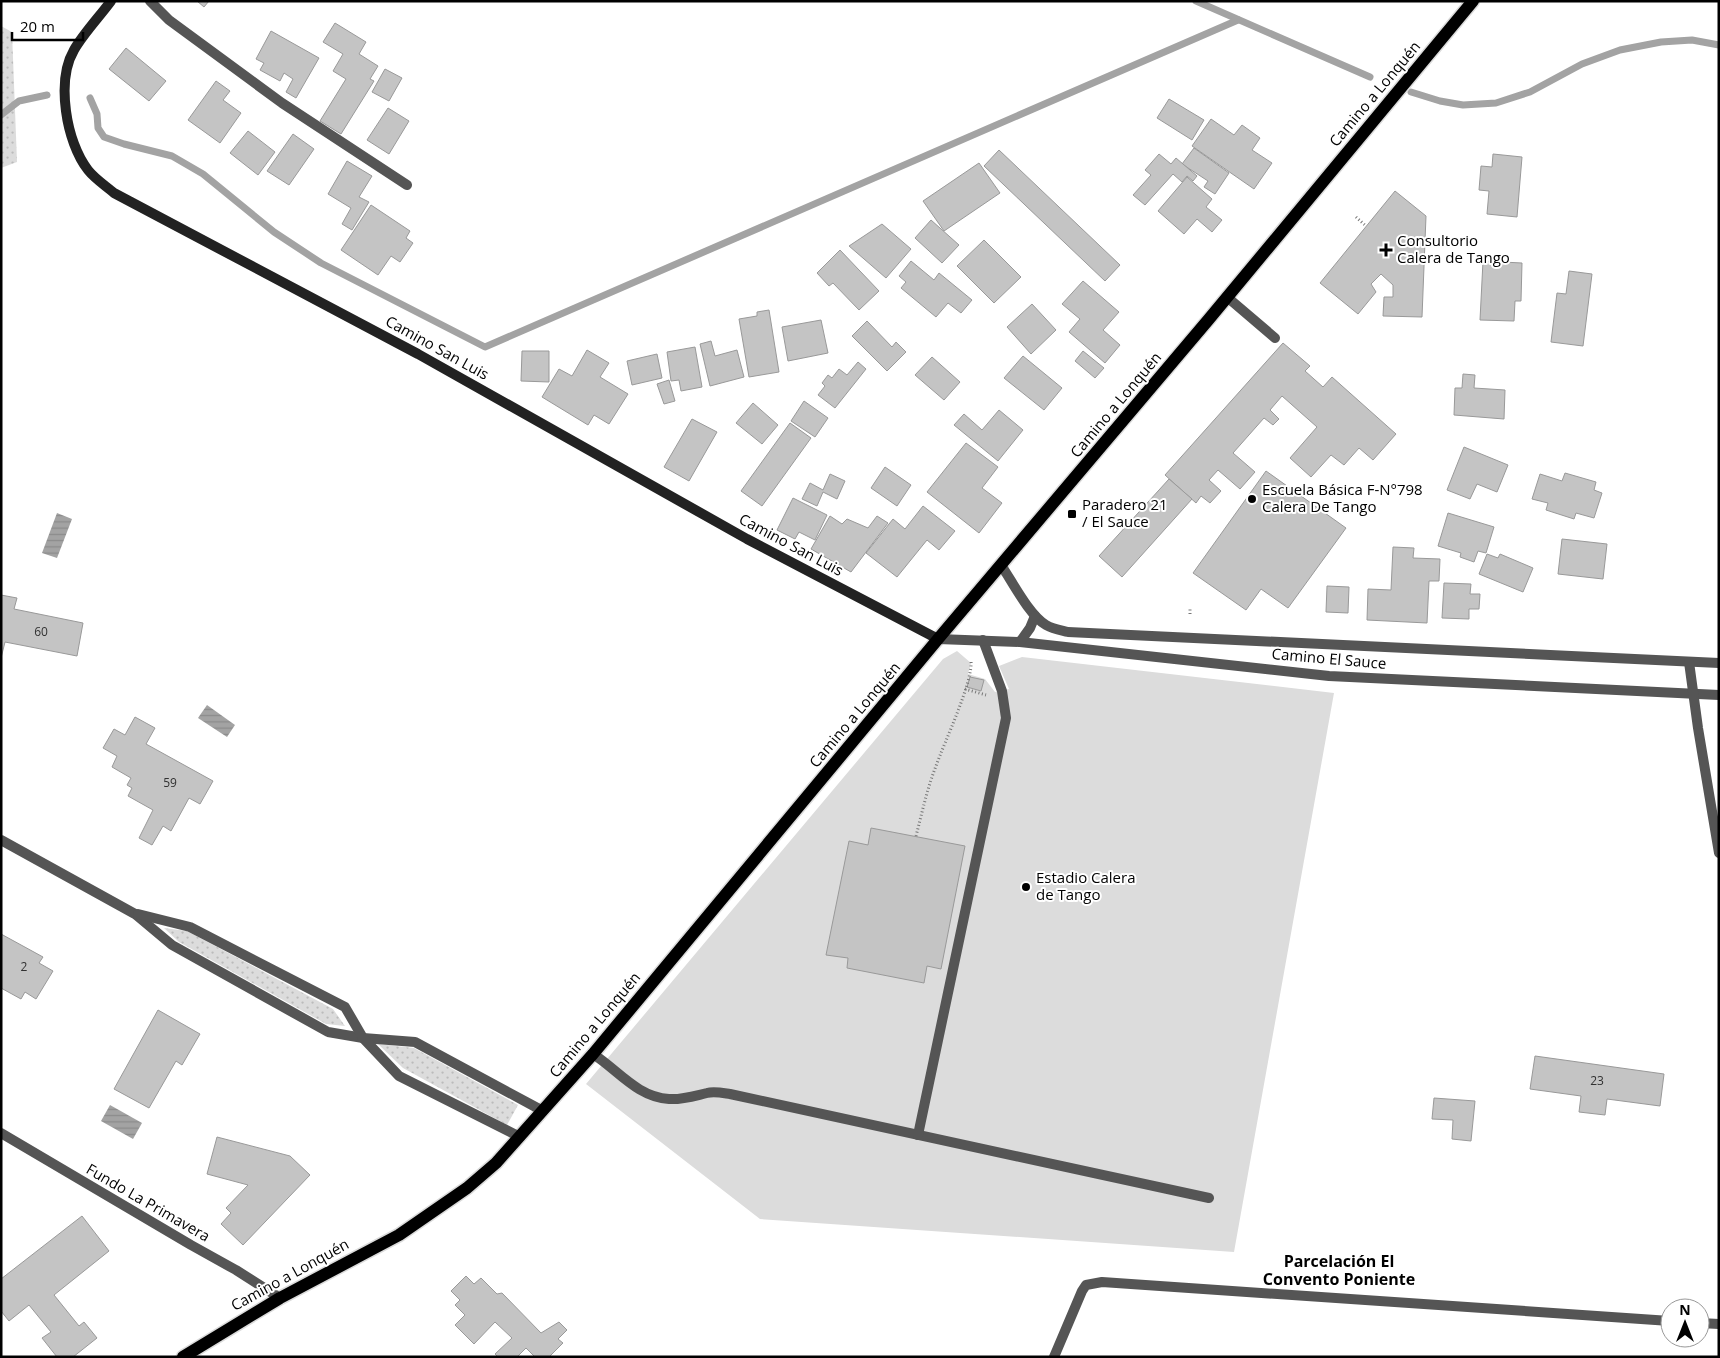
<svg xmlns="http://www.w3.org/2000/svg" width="1720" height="1358" font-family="'Open Sans',sans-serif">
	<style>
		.grass { fill: url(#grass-dots) }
		.green { fill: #dcdcdc }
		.water { fill: url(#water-rules) }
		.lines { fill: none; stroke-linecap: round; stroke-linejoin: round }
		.stream { stroke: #a3a3a3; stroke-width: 7 }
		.building { fill: #c4c4c4; stroke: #999 }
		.primary-casing { stroke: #dbdbdb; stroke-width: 15 }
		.path { stroke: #777; stroke-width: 3; stroke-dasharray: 1 2.5; stroke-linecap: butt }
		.lane { stroke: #555; stroke-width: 10 }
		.street { stroke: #555; stroke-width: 10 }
		.secondary { stroke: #222; stroke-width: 10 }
		.primary { stroke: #000; stroke-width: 12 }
		.poi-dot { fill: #000; stroke: #fff; stroke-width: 2 }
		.labels { text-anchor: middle; stroke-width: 4; stroke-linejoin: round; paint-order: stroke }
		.number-label { font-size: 12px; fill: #313131 }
		.street-label { font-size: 15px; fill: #000; stroke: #fff }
		.poi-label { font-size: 15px; fill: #000; stroke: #fff; text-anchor: start }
		.neighbourhood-label { font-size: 16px; font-weight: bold; fill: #000; stroke: #fff }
	</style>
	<defs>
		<pattern id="grass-dots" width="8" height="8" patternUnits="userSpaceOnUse" patternTransform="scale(1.25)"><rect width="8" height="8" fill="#dcdcdc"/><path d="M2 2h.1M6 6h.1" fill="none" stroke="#bbb" stroke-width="1.8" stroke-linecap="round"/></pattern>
		<pattern id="water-rules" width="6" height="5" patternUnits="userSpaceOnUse" patternTransform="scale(1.25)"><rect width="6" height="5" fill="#a3a3a3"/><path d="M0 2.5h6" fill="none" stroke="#8b8b8b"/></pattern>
	</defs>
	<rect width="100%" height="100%" fill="#fff"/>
	<g class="grass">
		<polygon points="1,26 12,32 17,162 1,168"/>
		<polygon points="164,928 187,931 333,1009 345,1026 326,1024 179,942"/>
		<polygon points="378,1044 414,1048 518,1105 507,1125 403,1068"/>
	</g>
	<polygon class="green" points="957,651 971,663 968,674 985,679 995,692 1009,689 999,666 1022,657 1334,693 1234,1252 760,1219 586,1084 943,659"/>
	<g class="water">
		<polygon points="57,513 72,519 57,558 42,553"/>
		<polygon points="207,705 235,725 227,737 198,718"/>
		<polygon points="110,1105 142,1123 133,1139 101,1121"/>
	</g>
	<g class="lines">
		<g class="stream">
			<polyline points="1196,1 1370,77"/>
			<polyline points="1411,92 1440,101 1463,105 1496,103 1530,92 1582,64 1620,50 1661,42 1692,40 1719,45"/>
			<polyline points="90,98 97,114 98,128 104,137 124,144 172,156 203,174 274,232 321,263 485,347 1238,20"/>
			<polyline points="1,115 19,101 47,95"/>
		</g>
	</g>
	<g class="building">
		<polygon points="197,1 209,1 204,7"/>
		<polygon points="335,23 366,42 359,54 378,66 370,79 374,81 341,134 320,121 346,79 333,71 343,54 323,42"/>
		<polygon points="271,31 319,58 296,98 286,92 293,79 284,73 280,81 260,70 264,63 256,59"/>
		<polygon points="126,48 166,81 149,101 109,69"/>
		<polygon points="385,69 402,78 389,101 372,92"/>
		<polygon points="216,81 230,91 223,100 241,113 220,143 188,120"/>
		<polygon points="1169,99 1204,120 1192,140 1157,118"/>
		<polygon points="388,108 409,121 389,154 367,140"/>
		<polygon points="1211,119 1234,135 1242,125 1260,138 1252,150 1272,163 1254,189 1192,146"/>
		<polygon points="248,131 275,152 258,175 230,153"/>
		<polygon points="293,134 314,149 289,185 267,171"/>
		<polygon points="1194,148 1229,173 1215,194 1204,187 1208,181 1182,164"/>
		<polygon points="999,150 1120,265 1105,281 984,166"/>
		<polygon points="1159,154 1171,164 1176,158 1197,176 1193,181 1187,176 1182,182 1173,174 1145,205 1133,195 1151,175 1145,170"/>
		<polygon points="1493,154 1522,157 1517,217 1487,214 1489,191 1479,190 1481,166 1492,167"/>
		<polygon points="347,161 372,176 359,197 369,202 352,230 342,224 351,208 328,194"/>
		<polygon points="979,163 1000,193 944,231 923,201"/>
		<polygon points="1187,177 1212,199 1206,207 1222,220 1212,232 1197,219 1184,234 1158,211"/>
		<polygon points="1395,191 1426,216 1422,317 1383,316 1384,297 1393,297 1393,285 1381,274 1371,284 1376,292 1358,314 1320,283"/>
		<polygon points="371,205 410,231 406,238 413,243 400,262 391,256 378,275 341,250"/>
		<polygon points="931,220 959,245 942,263 915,238"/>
		<polygon points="882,224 911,249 886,278 849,246"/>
		<polygon points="984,240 1021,277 994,303 957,266"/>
		<polygon points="840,250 879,291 859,310 833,283 829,286 817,273"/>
		<polygon points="911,261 934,280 939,273 972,300 961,313 948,303 936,317 901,288 906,282 899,276"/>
		<polygon points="1483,261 1522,263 1521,301 1515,301 1514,321 1480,320"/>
		<polygon points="1569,271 1592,274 1583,346 1551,342 1557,293 1566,294"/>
		<polygon points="1083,281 1119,312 1103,330 1120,345 1105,363 1069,332 1080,319 1062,304"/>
		<polygon points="1032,304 1056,330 1031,354 1007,327"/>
		<polygon points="769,310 779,372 749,377 739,319 757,316 757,312"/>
		<polygon points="821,320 828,353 788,361 782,327"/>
		<polygon points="867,321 892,347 896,342 906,352 887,371 852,336"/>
		<polygon points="711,341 715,356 737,350 744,377 710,386 700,344"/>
		<polygon points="1283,343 1310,366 1305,371 1323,387 1332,377 1396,434 1373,460 1359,448 1344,465 1331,455 1311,477 1290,458 1317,427 1282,396 1270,410 1279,419 1273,425 1264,418 1233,453 1255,472 1240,489 1218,470 1209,480 1221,491 1210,503 1201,496 1196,503 1165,475"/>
		<polygon points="695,347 702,387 681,391 679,380 671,381 667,352"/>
		<polygon points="587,350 609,363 600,377 628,394 609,424 594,415 588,425 542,397 559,369 572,376"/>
		<polygon points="522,351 549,351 549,382 521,381"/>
		<polygon points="1083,351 1104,368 1095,378 1075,361"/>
		<polygon points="657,354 662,378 632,385 627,361"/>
		<polygon points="1023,356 1062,388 1044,410 1004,378"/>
		<polygon points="932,357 960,382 944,400 915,375"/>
		<polygon points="858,362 866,369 835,408 818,395 825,386 822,383 828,375 832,378 839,369 847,375"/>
		<polygon points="1463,374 1475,375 1474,388 1505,390 1504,419 1454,415 1455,388 1462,388"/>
		<polygon points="669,380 675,401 664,404 657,384"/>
		<polygon points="804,401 828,418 815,437 791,421"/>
		<polygon points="753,403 778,425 762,444 736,423"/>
		<polygon points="999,410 1023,430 998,461 954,425 964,414 982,430"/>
		<polygon points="692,419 717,432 689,481 664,467"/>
		<polygon points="790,423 811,438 762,506 741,491"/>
		<polygon points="966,443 998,467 982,488 1002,503 979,533 927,492"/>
		<polygon points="1464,447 1508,465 1497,492 1477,484 1470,499 1447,490"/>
		<polygon points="885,467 911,485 897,506 871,488"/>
		<polygon points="1266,471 1346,528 1288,608 1261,589 1246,610 1193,573"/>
		<polygon points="1565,473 1596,482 1594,490 1602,493 1594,518 1576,513 1574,519 1546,510 1548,503 1532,499 1540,474 1562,481"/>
		<polygon points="830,474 845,481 837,499 823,492 817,506 802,499 810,483 823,490"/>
		<polygon points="1169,479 1192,499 1122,577 1099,556"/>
		<polygon points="793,498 827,515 815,540 799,532 795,539 777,530"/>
		<polygon points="923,506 955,531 939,550 927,540 897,577 866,553 893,519 905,529"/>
		<polygon points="1448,513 1494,527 1486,553 1478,551 1474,562 1460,557 1461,553 1438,546"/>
		<polygon points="830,516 842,524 847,519 868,528 877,516 888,523 851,572 811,549"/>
		<polygon points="1562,539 1607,544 1603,579 1558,574"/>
		<polygon points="1393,547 1414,548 1413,558 1440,559 1439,581 1429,581 1427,623 1367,620 1368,589 1391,590"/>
		<polygon points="1487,554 1498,558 1500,554 1533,568 1523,592 1479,574"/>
		<polygon points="1444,583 1471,584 1470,594 1480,594 1479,609 1469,609 1469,619 1442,618"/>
		<polygon points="1327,586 1349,587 1348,613 1326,612"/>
		<polygon points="1,595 17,598 14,609 83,623 77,656 5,642 1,658"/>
		<polygon points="970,677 984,680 981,691 967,687"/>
		<polygon points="135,717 155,728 146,744 213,781 200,804 189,798 171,831 163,826 152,845 139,838 153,810 128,796 132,788 127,785 131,778 112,767 117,756 103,748 114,729 125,735"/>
		<polygon points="871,828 965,846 941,969 927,966 924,983 847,968 848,958 826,955 849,841 868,845"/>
		<polygon points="1,934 43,957 39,963 53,971 36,999 25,992 21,999 1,988"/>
		<polygon points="158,1010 200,1034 182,1065 176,1061 149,1108 114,1089"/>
		<polygon points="1535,1056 1664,1074 1660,1106 1607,1099 1605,1115 1579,1112 1581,1096 1530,1089"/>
		<polygon points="1434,1098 1475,1101 1471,1141 1452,1139 1453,1120 1432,1119"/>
		<polygon points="217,1137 290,1156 310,1175 243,1245 221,1224 231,1213 226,1208 248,1185 207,1174"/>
		<polygon points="82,1216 109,1251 54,1295 79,1326 84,1322 97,1338 73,1357 57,1357 42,1338 51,1332 29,1305 9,1321 1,1311 1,1279"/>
		<polygon points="466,1276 474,1284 481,1278 497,1294 502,1293 541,1333 559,1322 567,1330 558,1339 563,1343 549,1357 535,1357 526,1348 517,1357 498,1357 495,1354 512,1338 495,1322 474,1344 455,1325 465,1315 455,1305 460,1300 451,1291"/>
	</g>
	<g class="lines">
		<g class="primary-casing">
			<polyline id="primary" points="183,1357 280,1298 399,1235 467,1188 496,1163 593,1054 938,639 1209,319 1473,1"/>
		</g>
		<g class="path">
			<polyline points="1356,217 1366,226"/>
			<polyline points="1190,614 1190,607"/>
			<polyline points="965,689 986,695"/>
			<path d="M916,836C922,813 927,789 936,766C944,743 973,682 971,661"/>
		</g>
		<g class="lane">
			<polyline points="1227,297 1275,338"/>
			<path d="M593,1054C618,1070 637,1097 669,1099C682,1100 694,1096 707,1093C714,1091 723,1093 730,1094L1209,1198"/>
			<polyline points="918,1135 1006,718 1002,691 983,640"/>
		</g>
		<g class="street">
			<polyline points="150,1 169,20 282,103 407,185"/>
			<path d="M1001,565C1012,581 1029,615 1046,625C1053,629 1060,630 1068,632L1719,663"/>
			<polyline points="938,639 1020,642 1329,676 1719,695"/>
			<polyline points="1020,642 1030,628 1035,616"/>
			<polyline points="1689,662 1698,728 1719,853"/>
			<polyline points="1,840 135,914 172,945 328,1032 363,1038 415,1042 543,1111"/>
			<polyline points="138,914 190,927 345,1007 363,1038 399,1076 520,1137"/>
			<polyline points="1,1133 191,1245 236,1270 280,1298"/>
			<polyline points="1700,1323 1719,1324"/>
			<polyline points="1054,1357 1082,1291 1086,1285 1102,1282 1670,1321"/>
		</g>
		<path class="secondary" d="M111,1C100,16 83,34 74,50C56,81 66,142 88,170C95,179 106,186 114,193L418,354L747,539L938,639"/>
		<use href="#primary" class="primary"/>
	</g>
	<g class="poi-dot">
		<path d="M1383.5 242.5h5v5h5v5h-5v5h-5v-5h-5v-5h5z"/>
		<circle cx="1252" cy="499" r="5"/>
		<rect x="1067" y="509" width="10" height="10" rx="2.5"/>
		<circle cx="1026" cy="887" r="5"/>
	</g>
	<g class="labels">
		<g class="number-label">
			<text x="41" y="636">60</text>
			<text x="170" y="787">59</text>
			<text x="24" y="971">2</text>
			<text x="1597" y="1085">23</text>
		</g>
		<g class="street-label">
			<text transform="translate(1375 94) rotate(-50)" y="5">Camino a Lonquén</text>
			<text transform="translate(437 348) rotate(29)" y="5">Camino San Luis</text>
			<text transform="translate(1116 405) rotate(-50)" y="5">Camino a Lonquén</text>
			<text transform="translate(791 545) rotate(28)" y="5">Camino San Luis</text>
			<text transform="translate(1329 659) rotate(5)" y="5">Camino El Sauce</text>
			<text transform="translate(855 715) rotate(-50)" y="5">Camino a Lonquén</text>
			<text transform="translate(595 1025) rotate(-50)" y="5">Camino a Lonquén</text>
			<text transform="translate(148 1203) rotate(30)" y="5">Fundo La Primavera</text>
			<text transform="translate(290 1275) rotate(-29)" y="5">Camino a Lonquén</text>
		</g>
		<g class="poi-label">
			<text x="1397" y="246">Consultorio<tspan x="1397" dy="17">Calera de Tango</tspan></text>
			<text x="1262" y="495">Escuela Básica F-N°798<tspan x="1262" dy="17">Calera De Tango</tspan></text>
			<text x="1082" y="510">Paradero 21<tspan x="1082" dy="17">/ El Sauce</tspan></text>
			<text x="1036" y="883">Estadio Calera<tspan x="1036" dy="17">de Tango</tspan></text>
		</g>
		<g class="neighbourhood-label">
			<text x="1339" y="1267">Parcelación El<tspan x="1339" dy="18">Convento Poniente</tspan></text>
		</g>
	</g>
	<rect width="1720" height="1358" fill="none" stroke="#000000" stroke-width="5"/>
	<g transform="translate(1685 1323)"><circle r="24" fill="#ffffff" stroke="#999999"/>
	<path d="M0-4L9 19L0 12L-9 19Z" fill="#000000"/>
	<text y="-8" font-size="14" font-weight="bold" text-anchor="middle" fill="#000000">N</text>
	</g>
	<path d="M12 32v8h71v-8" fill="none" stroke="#000000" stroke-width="2.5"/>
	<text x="20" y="32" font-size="15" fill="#000000" stroke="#ffffff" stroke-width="4" paint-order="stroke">20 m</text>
</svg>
